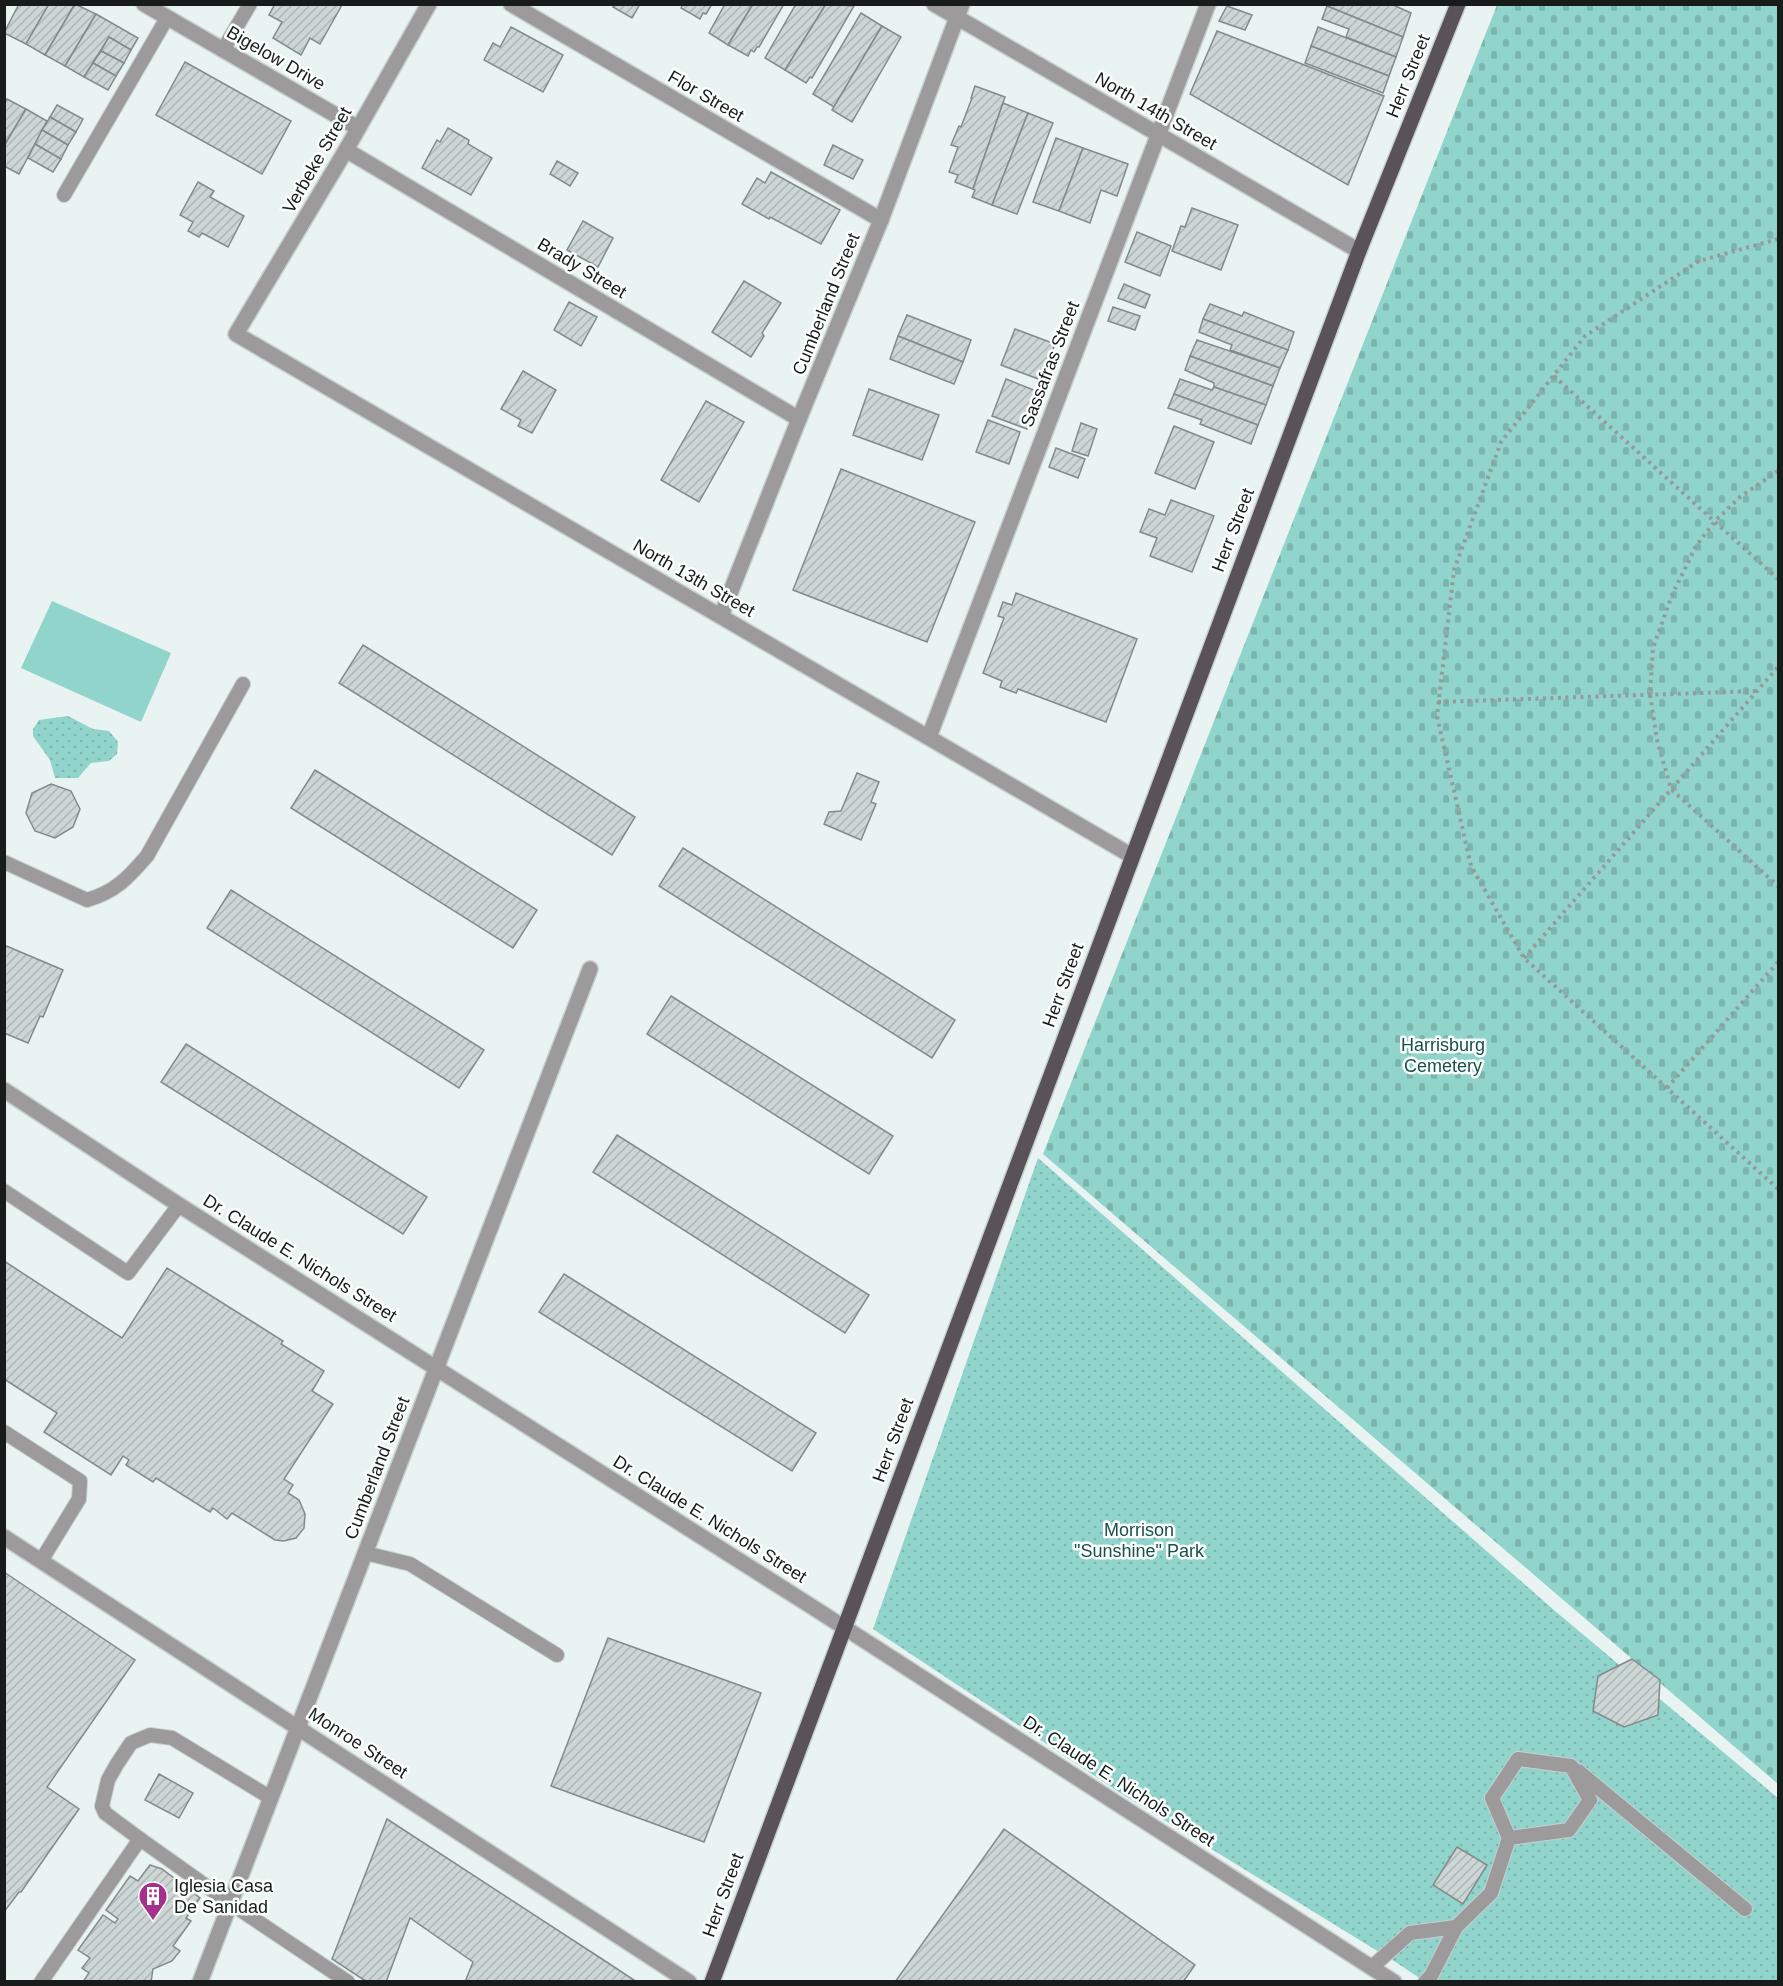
<svg xmlns="http://www.w3.org/2000/svg" width="1783" height="1986" font-family="Helvetica,sans-serif">
	<style>
		.green { fill: #90d4cb }
		.cemetery { fill: url(#cemetery-stones) }
		.park { fill: url(#park-dots) }
		.building { fill: url(#building-hatch); stroke: #828b8a; stroke-width: 1.5 }
		.lines { fill: none; stroke-linecap: round; stroke-linejoin: round }
		.service-casing { stroke: #c7d0cf; stroke-width: 16 }
		.minor-casing { stroke: #c7d0cf; stroke-width: 18 }
		.primary-casing { stroke: #c7d0cf; stroke-width: 18 }
		.path { stroke: #949b9a; stroke-width: 4; stroke-dasharray: 3 4.5; stroke-linecap: butt }
		.service { stroke: #9d9a9c; stroke-width: 14 }
		.minor { stroke: #9d9a9c; stroke-width: 15 }
		.primary { stroke: #595357; stroke-width: 15 }
		.labels { text-anchor: middle; stroke-width: 5; stroke-linejoin: round; paint-order: stroke }
		.street-label { font-size: 18px; fill: #171b1a; stroke: #fbfffe }
		.park-label { font-size: 18px; fill: #1b4e48; stroke: #fbfffe }
		.poi-label { font-size: 18px; fill: #171b1a; stroke: #fbfffe; text-anchor: start }
	</style>
	<defs>
		<pattern id="cemetery-stones" width="16" height="16" patternUnits="userSpaceOnUse" patternTransform="scale(1.5)"><rect width="16" height="16" fill="#90d4cb"/><path d="M2 7V4a2 2 0 0 1 4 0v3zM10 15v-3a2 2 0 0 1 4 0v3z" fill="#7bb5ae"/></pattern>
		<pattern id="park-dots" width="8" height="8" patternUnits="userSpaceOnUse" patternTransform="scale(1.5)"><rect width="8" height="8" fill="#90d4cb"/><path d="M2 2h.1M6 6h.1" fill="none" stroke="#7bb5ae" stroke-width="1.8" stroke-linecap="round"/></pattern>
		<pattern id="building-hatch" width="6" height="6" patternUnits="userSpaceOnUse" patternTransform="scale(1.5)"><rect width="6" height="6" fill="#ccd6d4"/><path d="M-1 1l2-2M0 6l6-6M5 7l2-2" fill="none" stroke="#aeb7b5"/></pattern>
	</defs>
	<rect width="100%" height="100%" fill="#e9f3f2"/>
	<polygon class="green" points="52,601 171,653 141,722 21,668"/>
	<polygon class="cemetery" points="1497,5 1778,5 1778,1784 1043,1154"/>
	<g class="park">
		<polygon points="68,716 93,729 109,731 118,742 117,754 109,761 91,763 78,778 55,778 50,760 33,736 33,729 39,720"/>
		<polygon points="1038,1158 1555,1611 1778,1798 1778,1981 1424,1981 1397,1963 1122,1794 873,1629"/>
	</g>
	<g class="building">
		<polygon points="19,4 49,4 26,44 4,33"/>
		<polygon points="49,4 75,4 45,55 26,44"/>
		<polygon points="75,4 96,14 65,66 45,55"/>
		<polygon points="275,4 341,4 342,5 320,44 310,38 301,55 273,38 282,22 269,15"/>
		<polygon points="615,4 640,4 632,18 613,7"/>
		<polygon points="683,4 712,4 706,14 703,13 700,19 681,8"/>
		<polygon points="725,4 753,4 728,45 709,33"/>
		<polygon points="753,4 784,4 759,47 757,47 754,52 751,50 748,56 728,45"/>
		<polygon points="796,4 826,4 785,70 765,58"/>
		<polygon points="826,4 854,6 812,78 810,77 806,83 785,70"/>
		<polygon points="1327,4 1391,4 1411,13 1403,37 1327,6"/>
		<polygon points="1227,6 1252,15 1245,30 1219,21"/>
		<polygon points="1327,6 1403,37 1396,57 1346,37 1349,29 1322,19"/>
		<polygon points="861,13 882,26 834,107 813,94"/>
		<polygon points="96,14 138,38 131,50 109,37 84,77 65,66"/>
		<polygon points="882,26 901,37 852,122 832,110"/>
		<polygon points="511,27 563,55 543,92 484,60 493,43 500,47"/>
		<polygon points="1318,27 1396,57 1389,76 1311,46"/>
		<polygon points="1217,31 1384,96 1348,185 1190,94"/>
		<polygon points="109,37 131,50 124,63 101,51"/>
		<polygon points="1311,46 1389,76 1383,93 1305,63"/>
		<polygon points="101,51 124,63 116,76 93,63"/>
		<polygon points="185,62 291,121 262,174 156,115"/>
		<polygon points="93,63 116,76 108,90 84,77"/>
		<polygon points="975,86 1005,97 973,189 955,182 958,175 949,172 958,147 951,145 959,126 961,127 972,98 971,98"/>
		<polygon points="7,99 26,109 4,146 4,103"/>
		<polygon points="1003,103 1028,113 992,205 972,197 975,190 973,189"/>
		<polygon points="57,105 83,119 76,132 50,117"/>
		<polygon points="26,109 47,121 19,174 4,166 4,146"/>
		<polygon points="1028,113 1053,123 1017,214 992,205"/>
		<polygon points="50,117 76,132 68,145 42,130"/>
		<polygon points="448,128 469,140 468,144 492,158 471,195 422,168 437,140 440,142"/>
		<polygon points="42,130 68,145 61,159 35,144"/>
		<polygon points="1056,138 1083,148 1059,211 1033,202"/>
		<polygon points="35,144 61,159 53,172 28,158"/>
		<polygon points="833,145 863,160 853,179 824,165"/>
		<polygon points="1083,148 1128,164 1117,196 1101,190 1090,223 1059,211"/>
		<polygon points="557,161 578,173 570,186 550,174"/>
		<polygon points="771,172 840,210 821,244 770,217 769,219 742,204 757,178 765,183"/>
		<polygon points="198,182 214,191 210,197 244,216 228,247 202,233 199,237 188,231 193,222 180,215"/>
		<polygon points="1192,208 1238,225 1221,270 1172,251 1181,226 1185,227"/>
		<polygon points="583,221 613,238 598,267 567,250"/>
		<polygon points="1137,232 1171,246 1160,276 1125,262"/>
		<polygon points="744,281 781,303 762,333 764,336 751,357 712,332"/>
		<polygon points="1124,284 1150,295 1145,308 1118,298"/>
		<polygon points="569,302 597,317 581,346 554,330"/>
		<polygon points="1210,304 1242,316 1244,312 1294,332 1288,350 1203,319"/>
		<polygon points="1113,307 1140,316 1135,330 1108,321"/>
		<polygon points="907,315 971,340 963,362 898,336"/>
		<polygon points="1203,319 1288,350 1280,368 1230,350 1232,345 1199,332"/>
		<polygon points="1015,329 1055,344 1041,380 1001,365"/>
		<polygon points="898,336 963,362 954,384 890,359"/>
		<polygon points="1197,340 1280,368 1273,386 1190,356"/>
		<polygon points="1190,356 1273,386 1266,405 1214,387 1214,383 1185,370"/>
		<polygon points="523,371 556,390 532,433 518,426 521,420 501,409"/>
		<polygon points="1006,379 1041,393 1027,429 992,416"/>
		<polygon points="1180,379 1212,390 1214,387 1266,405 1258,425 1174,394"/>
		<polygon points="869,389 939,415 922,460 853,435"/>
		<polygon points="1174,394 1258,425 1251,444 1200,424 1202,420 1168,408"/>
		<polygon points="706,401 744,422 699,502 661,480"/>
		<polygon points="988,420 1020,432 1009,464 976,452"/>
		<polygon points="1081,423 1097,429 1088,456 1072,451"/>
		<polygon points="1174,426 1214,442 1195,489 1155,473"/>
		<polygon points="1056,448 1085,459 1078,478 1049,467"/>
		<polygon points="841,469 975,522 927,642 793,590"/>
		<polygon points="1171,500 1214,516 1192,572 1150,556 1157,538 1140,532 1149,509 1165,515"/>
		<polygon points="1016,593 1137,639 1106,722 1018,689 1016,693 1000,687 1002,681 983,673 1004,618 998,616 1003,602 1012,605"/>
		<polygon points="363,645 635,817 612,855 339,683"/>
		<polygon points="315,770 537,910 513,948 291,808"/>
		<polygon points="857,773 879,782 871,802 876,804 861,840 824,824 829,812 841,811"/>
		<polygon points="51,784 71,791 80,809 73,827 55,838 35,831 26,813 32,793"/>
		<polygon points="683,848 955,1020 932,1058 659,886"/>
		<polygon points="231,890 484,1050 459,1088 207,928"/>
		<polygon points="4,945 63,970 43,1017 40,1016 28,1043 4,1033"/>
		<polygon points="671,996 893,1136 869,1174 647,1034"/>
		<polygon points="186,1044 427,1197 403,1234 161,1082"/>
		<polygon points="617,1135 869,1295 845,1333 593,1172"/>
		<polygon points="4,1261 122,1338 167,1268 283,1341 281,1344 324,1371 312,1391 333,1404 284,1479 293,1485 288,1493 299,1500 305,1514 304,1528 296,1538 284,1541 275,1540 232,1513 227,1519 213,1508 210,1512 156,1478 153,1482 126,1465 129,1460 123,1456 111,1475 44,1432 57,1413 4,1379"/>
		<polygon points="564,1274 816,1433 792,1471 539,1312"/>
		<polygon points="4,1572 135,1660 47,1787 79,1809 21,1892 19,1892 4,1912"/>
		<polygon points="608,1638 761,1693 704,1842 551,1786"/>
		<polygon points="1632,1659 1660,1680 1658,1715 1624,1727 1593,1711 1598,1676"/>
		<polygon points="159,1774 193,1793 179,1818 145,1800"/>
		<polygon points="387,1819 602,1959 637,1982 465,1982 473,1962 410,1918 386,1982 367,1982 332,1959"/>
		<polygon points="1004,1829 1195,1965 1183,1982 895,1982"/>
		<polygon points="1457,1847 1487,1865 1463,1904 1433,1885"/>
		<polygon points="150,1865 162,1869 200,1898 186,1918 191,1921 173,1946 180,1951 172,1961 153,1969 151,1982 83,1982 89,1973 82,1968 90,1958 78,1950 103,1915 115,1923 118,1919 106,1910 130,1876 138,1881"/>
	</g>
	<g class="lines">
		<g class="service-casing">
			<g id="service">
				<polyline points="223,50 250,4"/>
				<polyline points="64,195 167,18"/>
				<path d="M4,862L87,900C115,892 128,878 147,856L243,684"/>
				<polyline points="4,1191 128,1273 179,1205"/>
				<polyline points="4,1432 80,1481 79,1499 41,1561"/>
				<polyline points="365,1553 410,1564 557,1655"/>
				<polyline points="1578,1771 1745,1909"/>
				<polyline points="271,1798 172,1738 150,1735 131,1743 117,1764 108,1780 102,1806 105,1813 140,1839 230,1903 348,1982"/>
				<polyline points="1372,1967 1410,1933 1456,1927"/>
				<polyline points="41,1982 140,1839"/>
				<polyline points="1425,1982 1431,1976 1456,1927 1491,1893 1509,1838 1492,1798 1518,1759 1571,1766 1590,1800 1569,1830 1509,1838"/>
			</g>
		</g>
		<g class="minor-casing">
			<g id="minor">
				<polyline points="144,4 358,128"/>
				<polyline points="429,4 346,150 236,334 1132,856"/>
				<polyline points="511,4 881,220"/>
				<polyline points="934,4 1359,251"/>
				<polyline points="346,150 799,419"/>
				<polyline points="721,616 799,419 881,220 962,4"/>
				<polyline points="929,737 1208,4"/>
				<polyline points="4,1090 179,1205 814,1608 1394,1982"/>
				<polyline points="4,1537 689,1982"/>
				<polyline points="200,1982 590,969"/>
			</g>
		</g>
		<g class="primary-casing">
			<polyline id="primary" points="712,1982 1359,251 1458,4"/>
		</g>
		<g class="path">
			<polyline points="1778,239 1699,261 1585,336 1501,442 1454,570 1437,716 1471,866 1524,958 1778,1189"/>
			<polyline points="1554,376 1778,579"/>
			<polyline points="1778,471 1740,497 1715,521 1696,546 1672,595 1653,648 1650,694 1657,740 1671,789 1778,886"/>
			<polyline points="1438,702 1758,691"/>
			<polyline points="1524,958 1778,667"/>
			<polyline points="1667,1088 1778,962"/>
		</g>
		<use href="#service" class="service"/>
		<use href="#minor" class="minor"/>
		<use href="#primary" class="primary"/>
	</g>
	<defs>
		<g id="building-pin" transform="scale(1.5)"><path d="M0 17L-7.5 6A9.5 9.5 0 1 1 7.5 6Z" fill="#a6318a" stroke="#fbfffe"/><path d="M-4-6H4V6H1V3H-1V6H-4ZM-2.5-4.3h1.7v1.8h-1.7ZM.8-4.3h1.7v1.8H.8ZM-2.5-1h1.7V.8h-1.7ZM.8-1h1.7V.8H.8Z" fill="#fff"/></g>
	</defs>
	<g fill-rule="evenodd">
		<use href="#building-pin" x="153" y="1896"/>
	</g>
	<g class="labels">
		<g class="street-label">
			<text transform="translate(276 58) rotate(30)" y="6">Bigelow Drive</text>
			<text transform="translate(1408 76) rotate(-68)" y="6">Herr Street</text>
			<text transform="translate(706 96) rotate(30)" y="6">Flor Street</text>
			<text transform="translate(1156 111) rotate(30)" y="6">North 14th Street</text>
			<text transform="translate(317 160) rotate(-60)" y="6">Verbeke Street</text>
			<text transform="translate(582 268) rotate(31)" y="6">Brady Street</text>
			<text transform="translate(826 304) rotate(-68)" y="6">Cumberland Street</text>
			<text transform="translate(1050 364) rotate(-69)" y="6">Sassafras Street</text>
			<text transform="translate(1233 530) rotate(-69)" y="6">Herr Street</text>
			<text transform="translate(694 578) rotate(30)" y="6">North 13th Street</text>
			<text transform="translate(1063 985) rotate(-70)" y="6">Herr Street</text>
			<text transform="translate(300 1258) rotate(32)" y="6">Dr. Claude E. Nichols Street</text>
			<text transform="translate(893 1440) rotate(-70)" y="6">Herr Street</text>
			<text transform="translate(377 1468) rotate(-69)" y="6">Cumberland Street</text>
			<text transform="translate(710 1519) rotate(32)" y="6">Dr. Claude E. Nichols Street</text>
			<text transform="translate(358 1743) rotate(33)" y="6">Monroe Street</text>
			<text transform="translate(1119 1781) rotate(33)" y="6">Dr. Claude E. Nichols Street</text>
			<text transform="translate(723 1895) rotate(-70)" y="6">Herr Street</text>
		</g>
		<g class="park-label">
			<text x="1443" y="1051">Harrisburg<tspan x="1443" dy="21">Cemetery</tspan></text>
			<text x="1139" y="1536">Morrison<tspan x="1139" dy="21">"Sunshine" Park</tspan></text>
		</g>
		<g class="poi-label">
			<text x="174" y="1892">Iglesia Casa<tspan x="174" dy="21">De Sanidad</tspan></text>
		</g>
	</g>
	<rect width="1783" height="1986" fill="none" stroke="#171b1a" stroke-width="12"/>
</svg>
